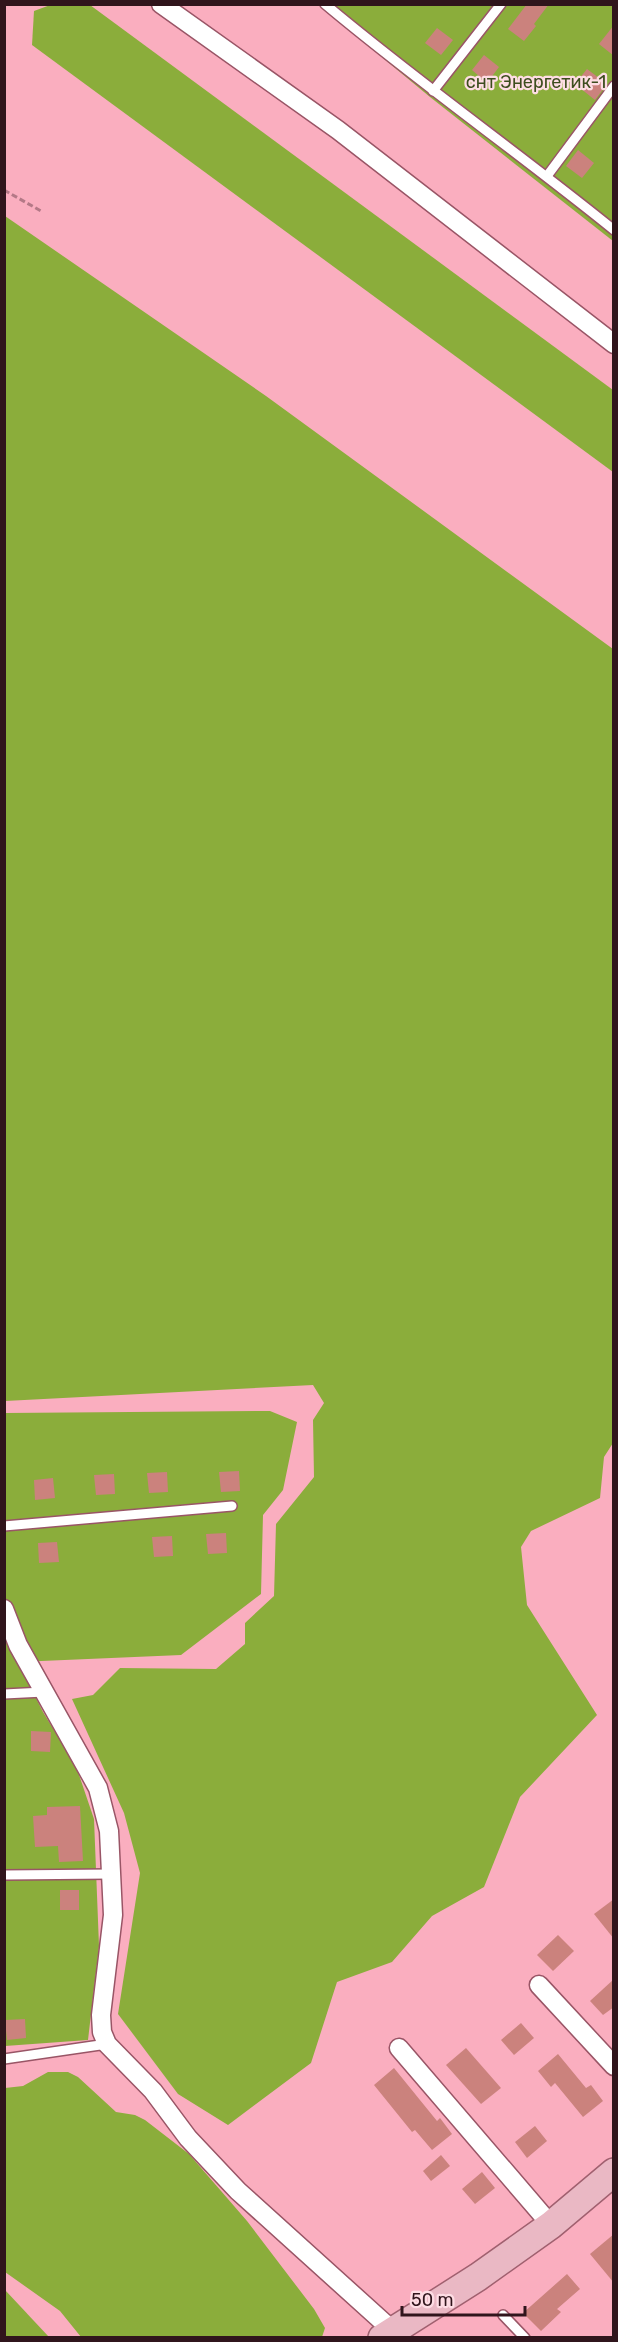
<svg xmlns="http://www.w3.org/2000/svg" width="618" height="2342" font-family="Rubik,sans-serif">
	<style>
		.green { fill: #8bad3b }
		.building { fill: #cb827d }
		.lines { fill: none; stroke-linecap: round; stroke-linejoin: round }
		.lane-casing { stroke: #956; stroke-width: 12 }
		.street-casing { stroke: #956; stroke-width: 21 }
		.primary-casing { stroke: #a0606f; stroke-width: 30 }
		.path { stroke: #b47987; stroke-width: 3; stroke-dasharray: 6 3; stroke-linecap: butt }
		.lane { stroke: #fff; stroke-width: 9 }
		.street { stroke: #fff; stroke-width: 18 }
		.primary { stroke: #eab8c4; stroke-width: 27 }
		.labels { text-anchor: middle; stroke-width: 4.5; stroke-linejoin: round; paint-order: stroke }
		.park-label { font-size: 18px; fill: #3d4d1e; stroke: #fedde4 }
	</style>
	<rect width="100%" height="100%" fill="#faaebf"/>
	<g class="green">
		<polygon points="53,4 90,5 613,390 613,472 32,45 34,11"/>
		<polygon points="319,5 613,5 613,241 430,97"/>
		<polygon points="5,216 266,396 613,649 613,1443 604,1457 600,1498 531,1531 521,1547 527,1605 597,1715 520,1797 484,1887 432,1916 392,1962 337,1982 311,2063 228,2125 178,2094 118,2014 140,1873 124,1813 72,1699 93,1695 120,1668 216,1669 245,1644 245,1623 274,1596 276,1524 314,1477 313,1420 324,1403 313,1385 5,1401"/>
		<polygon points="270,1411 297,1422 283,1490 263,1515 261,1594 181,1655 18,1662 43,1712 76,1766 94,1819 99,1946 88,2040 5,2046 5,1413"/>
		<polygon points="48,2072 68,2072 78,2077 116,2112 135,2115 145,2120 189,2154 247,2221 314,2309 325,2328 322,2337 81,2337 60,2311 5,2272 5,2088 23,2086"/>
		<polygon points="4,2290 5,2290 49,2337 5,2337"/>
	</g>
	<g class="building">
		<polygon points="527,4 549,4 534,24 536,26 524,41 508,29"/>
		<polygon points="614,25 614,56 599,44"/>
		<polygon points="437,28 453,40 441,55 425,43"/>
		<polygon points="484,55 499,67 487,83 472,70"/>
		<polygon points="587,69 607,84 595,100 575,84"/>
		<polygon points="578,150 594,163 582,178 566,166"/>
		<polygon points="239,1471 240,1491 221,1492 219,1472"/>
		<polygon points="167,1472 168,1492 149,1493 147,1473"/>
		<polygon points="114,1474 115,1494 96,1495 94,1475"/>
		<polygon points="53,1478 55,1498 35,1500 34,1480"/>
		<polygon points="226,1533 227,1553 208,1554 206,1534"/>
		<polygon points="172,1536 173,1556 154,1557 152,1537"/>
		<polygon points="57,1542 59,1562 39,1563 38,1543"/>
		<polygon points="31,1731 51,1732 50,1752 31,1751"/>
		<polygon points="80,1806 83,1861 59,1862 58,1846 35,1847 33,1816 47,1815 47,1807"/>
		<rect x="60" y="1890" width="19" height="20"/>
		<polygon points="614,1899 614,1939 594,1914"/>
		<polygon points="558,1935 574,1951 553,1971 537,1955"/>
		<polygon points="614,1979 614,2007 603,2015 590,2001"/>
		<polygon points="25,2019 26,2038 7,2040 5,2020"/>
		<polygon points="521,2023 534,2038 514,2055 501,2040"/>
		<polygon points="466,2048 501,2088 481,2104 446,2065"/>
		<polygon points="558,2054 586,2088 591,2085 603,2101 583,2117 555,2083 551,2087 538,2071"/>
		<polygon points="394,2068 437,2121 440,2118 452,2134 432,2150 415,2130 412,2132 374,2085"/>
		<polygon points="535,2126 547,2141 527,2158 515,2142"/>
		<polygon points="441,2155 450,2166 431,2181 423,2171"/>
		<polygon points="482,2172 495,2188 475,2204 462,2189"/>
		<polygon points="614,2234 614,2283 590,2254"/>
		<polygon points="567,2274 580,2289 557,2309 561,2312 541,2331 523,2313"/>
	</g>
	<g class="lines">
		<g class="lane-casing">
			<g id="lane">
				<path d="M325,4C419,83 519,153 614,230"/>
				<polyline points="433,91 501,4"/>
				<polyline points="547,176 614,86"/>
				<polyline points="4,1526 232,1506"/>
				<polyline points="4,1694 44,1692"/>
				<polyline points="4,1875 111,1874"/>
				<polyline points="4,2059 107,2044"/>
				<polyline points="503,2315 525,2338"/>
			</g>
		</g>
		<g class="street-casing">
			<g id="street">
				<polyline points="161,4 338,130 614,344"/>
				<polyline points="4,1609 18,1645 98,1788 109,1831 113,1915 101,2015 102,2032 107,2044 153,2091 188,2138 238,2191 392,2330"/>
				<polyline points="539,1985 614,2066"/>
				<polyline points="399,2048 551,2225"/>
			</g>
		</g>
		<g class="primary-casing">
			<polyline id="primary" points="382,2338 478,2277 551,2225 614,2172"/>
		</g>
		<polyline class="path" points="4,190 41,211"/>
		<use href="#lane" class="lane"/>
		<use href="#street" class="street"/>
		<use href="#primary" class="primary"/>
	</g>
	<g class="labels">
		<g class="park-label">
			<text x="536" y="88">снт Энергетик-1</text>
		</g>
	</g>
	<rect width="618" height="2342" fill="none" stroke="#30151c" stroke-width="12"/>
	<path d="M402 2306v9h123v-9" fill="none" stroke="#30151c" stroke-width="3"/>
	<text x="411" y="2306" font-size="18" fill="#30151c" stroke="#fedde4" stroke-width="4.5" paint-order="stroke">50 m</text>
</svg>
